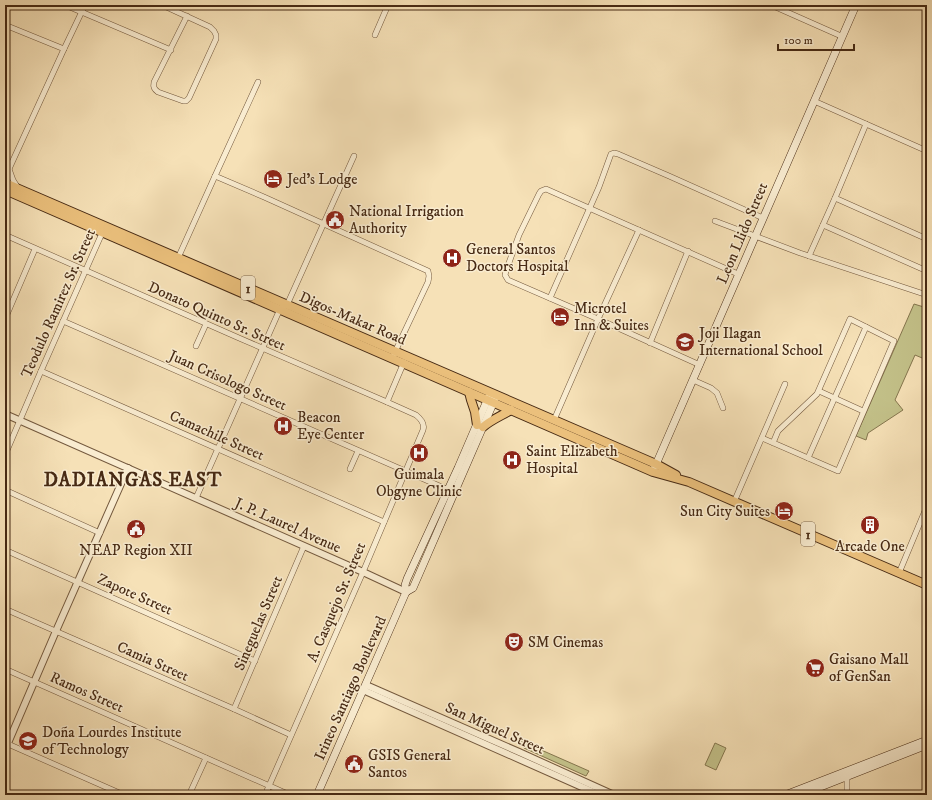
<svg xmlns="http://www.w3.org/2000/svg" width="932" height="800" font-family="'IM FELL DW Pica',serif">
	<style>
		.green { fill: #c3c189; stroke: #85764e }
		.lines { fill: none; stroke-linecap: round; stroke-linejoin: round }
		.minor-casing { stroke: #73583d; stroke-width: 6 }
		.tertiary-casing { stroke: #73583d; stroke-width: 8 }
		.secondary-casing { stroke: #472a14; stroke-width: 8 }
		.primary-casing { stroke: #472a14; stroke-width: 10 }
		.minor { stroke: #f9ecd0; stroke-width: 5 }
		.tertiary { stroke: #f9ecd0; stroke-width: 6 }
		.secondary { stroke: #f9ecd0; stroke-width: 7 }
		.primary { stroke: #ebc07c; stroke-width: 8 }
		.labels { text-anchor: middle; stroke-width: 3; stroke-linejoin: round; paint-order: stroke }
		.shield { fill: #f9ecd0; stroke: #7c644c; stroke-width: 1 }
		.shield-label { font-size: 14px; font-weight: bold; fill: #472a14 }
		.poi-label { font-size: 15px; fill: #472a14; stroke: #f9ecd0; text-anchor: start }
		.street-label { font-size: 15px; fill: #472a14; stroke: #f9ecd0 }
		.district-label { font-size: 19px; font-weight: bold; letter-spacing: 1px; fill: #472a14; stroke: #f9ecd0 }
	</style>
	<rect width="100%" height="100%" fill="#f6e1b7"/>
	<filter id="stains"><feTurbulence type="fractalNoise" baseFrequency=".005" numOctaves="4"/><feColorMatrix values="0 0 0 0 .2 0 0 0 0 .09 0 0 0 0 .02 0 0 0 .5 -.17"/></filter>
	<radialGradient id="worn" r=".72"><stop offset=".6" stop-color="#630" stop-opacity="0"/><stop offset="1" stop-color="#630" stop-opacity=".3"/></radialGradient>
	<g class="green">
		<polygon points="914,304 927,308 927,360 915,355 895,400 903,410 868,433 866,440 856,436"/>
		<polygon points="514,738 589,771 586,776 524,748"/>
		<polygon points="715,743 726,748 716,770 705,765"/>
	</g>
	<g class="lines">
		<g class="minor-casing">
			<g id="minor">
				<polyline points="65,5 171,50"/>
				<path d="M162,5L210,27L214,31L216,35V39L189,98L186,101H183L158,92C154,89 153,87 154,82L187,16"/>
				<polyline points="771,5 841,36"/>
				<polyline points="5,25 64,49"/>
				<polyline points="375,35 388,5"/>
				<polyline points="814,101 927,151"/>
				<polyline points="9,169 13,180 18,188"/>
				<polyline points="5,173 9,169 64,49 85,5"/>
				<polyline points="215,176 264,197 428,271 429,276 428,282 394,354"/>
				<polyline points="835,198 927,239"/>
				<polyline points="715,221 800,253 927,295"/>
				<polyline points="823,225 927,271"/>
				<path d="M5,235L239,338L387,402L416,415C421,419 425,424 423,430L363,572L265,795"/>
				<polyline points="809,256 835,198 866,124"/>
				<polyline points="178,258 215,176 258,82"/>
				<polyline points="550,298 599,187 611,154 614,153 618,154 669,176 763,218"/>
				<polyline points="5,319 35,249"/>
				<polyline points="63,321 451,491"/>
				<polyline points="650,343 688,251"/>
				<polyline points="196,346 206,324"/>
				<polyline points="700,365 598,319 508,280 505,275 506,271 519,235 539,194 541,191 546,189 738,274"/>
				<polyline points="41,371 384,522"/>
				<polyline points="693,380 711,388 717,393 723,408"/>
				<polyline points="819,391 863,411"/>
				<polyline points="387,402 404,362"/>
				<polyline points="554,420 598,319 639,230"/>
				<polyline points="762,438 838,471 894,341 850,319 817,394 778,431 773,443"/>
				<polyline points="5,455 41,371 103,231"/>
				<polyline points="808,458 866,327"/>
				<polyline points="350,469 358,451"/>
				<polyline points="5,490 100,533"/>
				<polyline points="196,498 280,309 287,305 354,156"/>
				<polyline points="734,502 785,384"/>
				<polyline points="5,550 255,661"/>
				<polyline points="899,573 927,506"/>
				<polyline points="5,609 234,709 291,735"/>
				<polyline points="5,669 290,795"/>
				<polyline points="234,709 304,546"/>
				<polyline points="8,744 124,795"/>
				<polyline points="189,795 206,758"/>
				<polyline points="847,795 847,774"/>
			</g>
		</g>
		<g class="tertiary-casing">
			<g id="tertiary">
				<polyline points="5,414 363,572 406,592"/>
				<polyline points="366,685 519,752 614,795"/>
				<polyline points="363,690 600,795"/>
				<polyline points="5,750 56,631 128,468"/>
			</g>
		</g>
		<g class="secondary-casing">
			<g id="secondary">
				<polyline points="654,469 856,5"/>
				<polyline points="406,592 405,585 407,579 458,468 489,396"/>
				<polyline points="317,795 393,622 406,592 413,588 495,399"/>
				<polyline points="785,795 927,740"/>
				<polyline points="800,795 927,745"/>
			</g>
		</g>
		<g class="primary-casing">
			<g id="primary">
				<polyline points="5,183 656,464 676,475"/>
				<polyline points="5,190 653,472 689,482 927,585"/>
				<polyline points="469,392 471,400 475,412 477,425"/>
				<path d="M483,427C491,420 501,416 511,410"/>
			</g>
		</g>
		<use href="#minor" class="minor"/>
		<use href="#tertiary" class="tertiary"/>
		<use href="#secondary" class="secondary"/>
		<use href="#primary" class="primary"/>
	</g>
	<defs>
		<g id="hotel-disc" transform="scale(1)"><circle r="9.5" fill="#8f2418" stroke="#f9ecd0"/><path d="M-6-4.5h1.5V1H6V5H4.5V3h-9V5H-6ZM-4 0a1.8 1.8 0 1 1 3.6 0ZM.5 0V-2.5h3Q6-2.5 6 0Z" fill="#fff"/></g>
		<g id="civic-disc" transform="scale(1)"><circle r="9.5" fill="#8f2418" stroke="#f9ecd0"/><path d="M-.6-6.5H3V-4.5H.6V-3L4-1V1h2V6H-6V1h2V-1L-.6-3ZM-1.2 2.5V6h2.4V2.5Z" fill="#fff"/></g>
		<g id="hospital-disc" transform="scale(1)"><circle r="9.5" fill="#8f2418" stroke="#f9ecd0"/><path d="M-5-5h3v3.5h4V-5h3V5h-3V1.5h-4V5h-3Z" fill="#fff"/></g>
		<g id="school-disc" transform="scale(1)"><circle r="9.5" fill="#8f2418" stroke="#f9ecd0"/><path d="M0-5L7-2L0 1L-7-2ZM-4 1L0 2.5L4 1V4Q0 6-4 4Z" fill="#fff"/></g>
		<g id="building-disc" transform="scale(1)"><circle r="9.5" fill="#8f2418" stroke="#f9ecd0"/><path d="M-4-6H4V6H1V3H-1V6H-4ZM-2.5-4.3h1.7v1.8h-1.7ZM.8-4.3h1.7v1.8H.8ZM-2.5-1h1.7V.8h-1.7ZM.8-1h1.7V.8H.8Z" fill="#fff"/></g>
		<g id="theatre-disc" transform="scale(1)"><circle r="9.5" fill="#8f2418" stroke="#f9ecd0"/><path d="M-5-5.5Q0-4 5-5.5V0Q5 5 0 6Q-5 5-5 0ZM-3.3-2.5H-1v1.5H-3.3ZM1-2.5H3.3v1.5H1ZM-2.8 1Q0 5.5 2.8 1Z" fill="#fff"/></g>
		<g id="supermarket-disc" transform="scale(1)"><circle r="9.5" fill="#8f2418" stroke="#f9ecd0"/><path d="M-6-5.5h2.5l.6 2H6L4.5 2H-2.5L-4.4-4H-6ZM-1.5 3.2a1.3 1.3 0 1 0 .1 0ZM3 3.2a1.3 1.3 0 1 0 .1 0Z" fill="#fff"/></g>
		<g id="university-disc" transform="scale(1)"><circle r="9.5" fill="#8f2418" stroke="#f9ecd0"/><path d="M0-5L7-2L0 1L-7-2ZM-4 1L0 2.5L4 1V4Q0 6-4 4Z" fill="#fff"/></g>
	</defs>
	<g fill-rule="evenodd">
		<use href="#hotel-disc" x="273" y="179"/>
		<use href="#civic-disc" x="335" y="220"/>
		<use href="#hospital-disc" x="452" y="258"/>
		<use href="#hotel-disc" x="560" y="317"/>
		<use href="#school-disc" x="685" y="342"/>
		<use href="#hospital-disc" x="283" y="426"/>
		<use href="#hospital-disc" x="419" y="453"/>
		<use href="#hospital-disc" x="512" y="460"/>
		<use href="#hotel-disc" x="784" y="511"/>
		<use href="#building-disc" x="870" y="525"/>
		<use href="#civic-disc" x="136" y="529"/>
		<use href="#theatre-disc" x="514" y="642"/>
		<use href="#supermarket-disc" x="815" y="668"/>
		<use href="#university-disc" x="28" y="741"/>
		<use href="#civic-disc" x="354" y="764"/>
	</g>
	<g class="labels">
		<g class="shield">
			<rect x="241" y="276" width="14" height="24" rx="3"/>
			<rect x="801" y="522" width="14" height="24" rx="3"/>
		</g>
		<g class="shield-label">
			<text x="248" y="293">1</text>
			<text x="808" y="539">1</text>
		</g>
		<g class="poi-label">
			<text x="287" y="184">Jed's Lodge</text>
			<text x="349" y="216">National Irrigation<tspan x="349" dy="17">Authority</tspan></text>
			<text x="466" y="254">General Santos<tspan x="466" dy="17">Doctors Hospital</tspan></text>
			<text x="574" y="313">Microtel<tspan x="574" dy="17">Inn &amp; Suites</tspan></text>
			<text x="699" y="338">Joji Ilagan<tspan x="699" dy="17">International School</tspan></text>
			<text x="297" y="422">Beacon<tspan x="297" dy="17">Eye Center</tspan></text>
			<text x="526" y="456">Saint Elizabeth<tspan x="526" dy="17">Hospital</tspan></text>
			<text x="419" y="479" text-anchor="middle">Guimala<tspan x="419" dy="17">Obgyne Clinic</tspan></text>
			<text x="770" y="516" text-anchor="end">Sun City Suites</text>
			<text x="870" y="551" text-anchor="middle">Arcade One</text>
			<text x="136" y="555" text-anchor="middle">NEAP Region XII</text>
			<text x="528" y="647">SM Cinemas</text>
			<text x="829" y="664">Gaisano Mall<tspan x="829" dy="17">of GenSan</tspan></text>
			<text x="42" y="737">Doña Lourdes Institute<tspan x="42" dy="17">of Technology</tspan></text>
			<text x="368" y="760">GSIS General<tspan x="368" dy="17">Santos</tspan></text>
		</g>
		<g class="street-label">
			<text transform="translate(742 233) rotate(-67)" y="5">Leon Llido Street</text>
			<text transform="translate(58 303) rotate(-66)" y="5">Teodulo Ramirez Sr. Street</text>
			<text transform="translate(217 316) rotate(24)" y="5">Donato Quinto Sr. Street</text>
			<text transform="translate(353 318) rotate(23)" y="5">Digos-Makar Road</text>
			<text transform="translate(228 380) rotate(24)" y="5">Juan Crisologo Street</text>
			<text transform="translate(217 435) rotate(24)" y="5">Camachile Street</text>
			<text transform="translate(288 525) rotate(24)" y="5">J. P. Laurel Avenue</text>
			<text transform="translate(135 594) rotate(24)" y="5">Zapote Street</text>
			<text transform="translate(336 602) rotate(-67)" y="5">A. Casquejo Sr. Street</text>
			<text transform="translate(258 623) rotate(-67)" y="5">Sineguelas Street</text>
			<text transform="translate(153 661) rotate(24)" y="5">Camia Street</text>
			<text transform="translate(350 688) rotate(-66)" y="5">Irineo Santiago Boulevard</text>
			<text transform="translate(87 692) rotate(24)" y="5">Ramos Street</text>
			<text transform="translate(495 728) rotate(24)" y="5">San Miguel Street</text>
		</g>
		<g class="district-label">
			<text x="133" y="486">DADIANGAS EAST</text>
		</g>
	</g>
	<rect width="932" height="800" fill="none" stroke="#f6e1b7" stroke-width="20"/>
	<rect x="6" y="6" width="920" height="788" fill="none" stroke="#472a14" stroke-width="2"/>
	<rect x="10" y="10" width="912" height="780" fill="none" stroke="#472a14"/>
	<path d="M778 44v6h76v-6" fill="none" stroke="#472a14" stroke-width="2"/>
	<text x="784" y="44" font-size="12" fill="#472a14" stroke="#f9ecd0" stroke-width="3" paint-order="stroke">100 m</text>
	<rect width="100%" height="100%" filter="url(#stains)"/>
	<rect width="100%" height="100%" fill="url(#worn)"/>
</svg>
